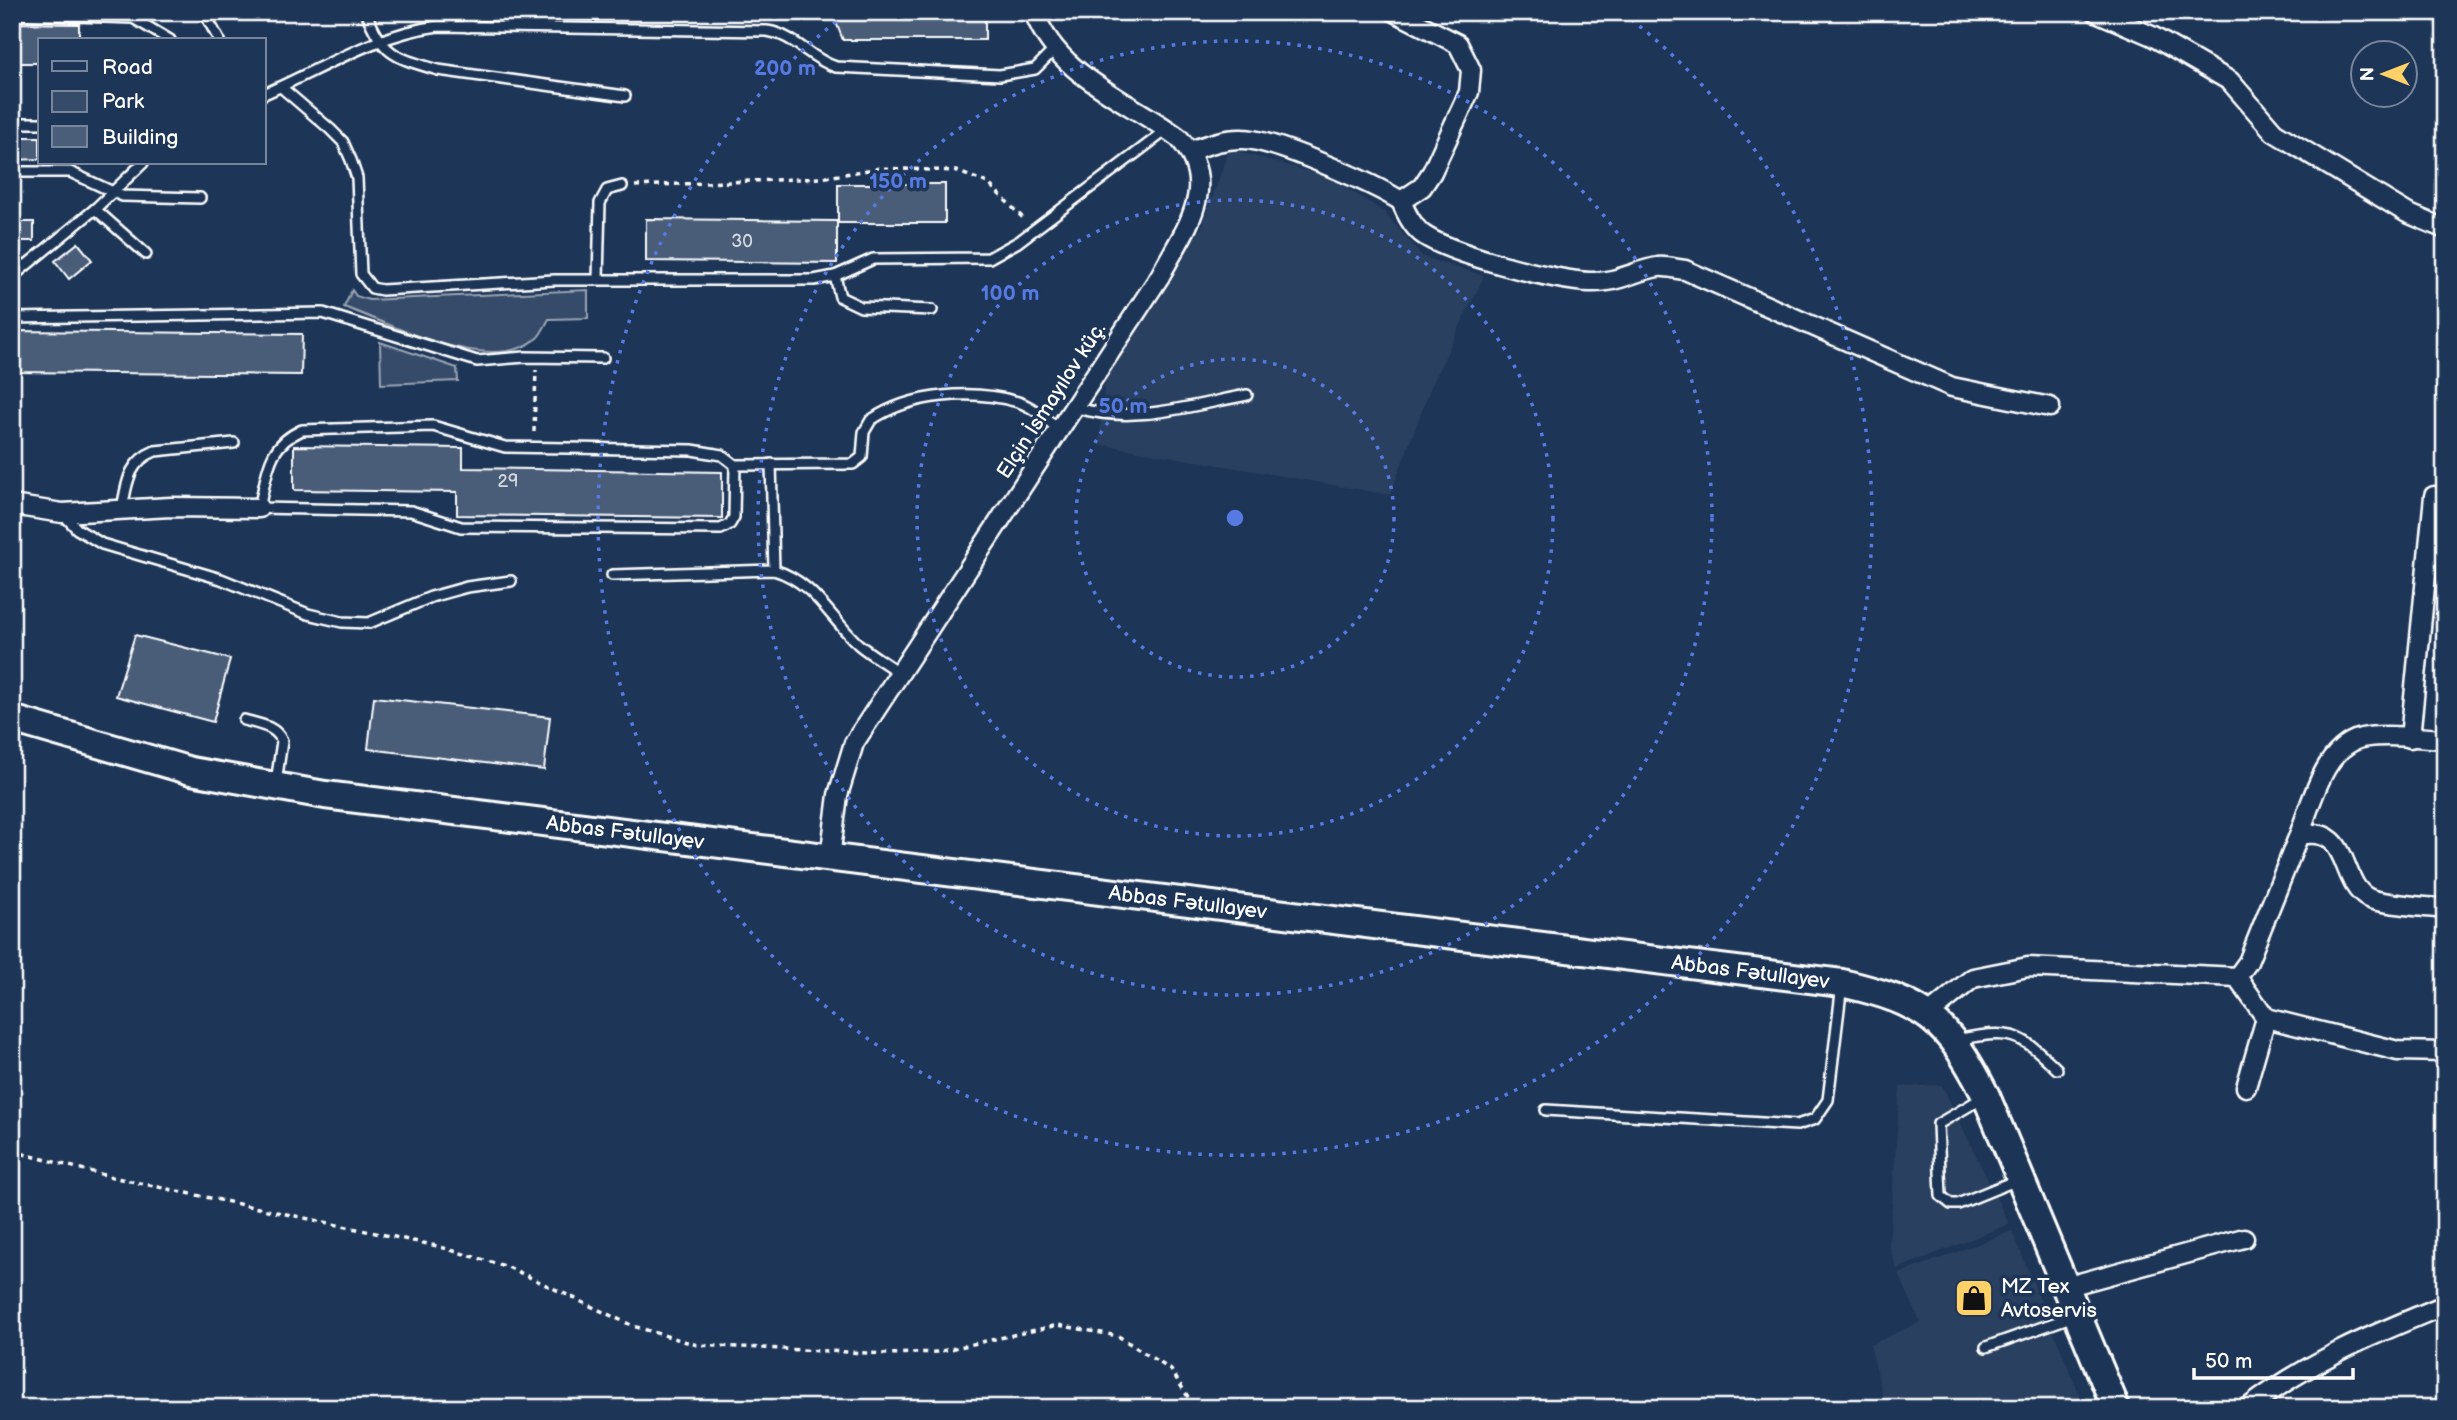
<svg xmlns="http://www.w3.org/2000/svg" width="2457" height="1420" font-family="'Balsamiq Sans',sans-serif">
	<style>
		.built { fill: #2a4161 }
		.green { fill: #364b69; stroke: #9aa5b4; stroke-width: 2 }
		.building { fill: #4a5d79; stroke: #fff; stroke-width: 2 }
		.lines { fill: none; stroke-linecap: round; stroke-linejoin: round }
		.service-casing { stroke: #fff; stroke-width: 14 }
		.minor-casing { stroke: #fff; stroke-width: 23 }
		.secondary-casing { stroke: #fff; stroke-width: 32 }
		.path { stroke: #fff; stroke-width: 3.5; stroke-dasharray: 5 5; stroke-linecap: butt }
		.service { stroke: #1d3557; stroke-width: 9 }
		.minor { stroke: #1d3557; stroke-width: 18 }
		.secondary { stroke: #1d3557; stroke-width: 26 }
		.ring { fill: none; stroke: #567ae2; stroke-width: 3.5; stroke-dasharray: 3.5 7 }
		.labels { text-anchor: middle; stroke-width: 7; stroke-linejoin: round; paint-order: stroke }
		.number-label { font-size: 18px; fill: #d2d6de }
		.street-label { font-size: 21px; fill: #fff; stroke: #1d3557 }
		.poi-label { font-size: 21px; fill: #fff; stroke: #1d3557; text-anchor: start }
		.centre { fill: #567ae2; stroke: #1d3557; stroke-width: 3.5 }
		.ring-label { font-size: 21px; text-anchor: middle; font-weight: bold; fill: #567ae2; stroke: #1d3557; stroke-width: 7; stroke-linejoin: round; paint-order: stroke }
	</style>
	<rect width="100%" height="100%" fill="#1d3557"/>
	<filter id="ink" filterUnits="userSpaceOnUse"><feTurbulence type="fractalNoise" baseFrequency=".0143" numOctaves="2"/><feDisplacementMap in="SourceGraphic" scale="14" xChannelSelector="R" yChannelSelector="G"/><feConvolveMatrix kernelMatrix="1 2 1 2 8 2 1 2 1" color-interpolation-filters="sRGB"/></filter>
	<g filter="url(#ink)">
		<g class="built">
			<polygon points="1229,149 1328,177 1383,211 1423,257 1484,276 1432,384 1390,495 1099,444 1105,379 1203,225"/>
			<polygon points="1942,1085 2009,1224 1897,1269 1889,1246 1900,1087"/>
			<polygon points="2012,1231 2085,1408 1886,1408 1870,1345 1920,1322 1899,1274"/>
		</g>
		<g class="green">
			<path d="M352,290L356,296L369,300L588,290V318L549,319C546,324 542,333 538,337C495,378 391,324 344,307Z"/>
			<polygon points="380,342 457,368 458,381 381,384"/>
		</g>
		<g class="building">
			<polygon points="832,12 985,12 985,40 843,40"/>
			<polygon points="12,23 79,24 79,40 40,40 40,63 12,63"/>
			<polygon points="12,137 40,137 40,159 12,160"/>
			<rect x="838" y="184" width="107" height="39"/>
			<polygon points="646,219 837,221 837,263 646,261"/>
			<rect x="12" y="222" width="22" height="19"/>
			<polygon points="78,243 92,260 69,279 55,261"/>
			<polygon points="12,331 302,334 301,375 12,372"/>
			<polygon points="294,446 463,448 463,468 722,472 722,518 457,515 457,492 294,490"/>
			<polygon points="135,635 230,659 213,722 116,696"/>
			<polygon points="374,697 550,717 544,770 368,749"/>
		</g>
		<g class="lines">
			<g class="service-casing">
				<g id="service">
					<polyline points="204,12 219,40"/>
					<path d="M366,12C383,56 395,57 438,70L625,96"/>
					<polyline points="12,14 133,18 170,40"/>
					<polyline points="468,27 468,12"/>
					<polyline points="281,87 330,129 343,142 351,160 357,178 361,274 372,288 382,290 554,280 814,280 835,276 873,259 989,258 1018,242 1168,129"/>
					<path d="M264,94C321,69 376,34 438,26L767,31C795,35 810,59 836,67L1000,75L1035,69L1054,50"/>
					<polyline points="12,123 40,123"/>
					<polyline points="12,172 70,172 122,196 200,198"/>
					<polyline points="95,209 146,254"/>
					<polyline points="12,259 24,266"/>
					<polyline points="835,276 840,297 861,307 932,310"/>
					<polyline points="12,277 95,209 143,163"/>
					<polyline points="598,279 600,203 607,190 622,186"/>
					<polyline points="12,318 323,313 477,361 525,357 603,358"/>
					<path d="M1074,407C1132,425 1188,406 1247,395"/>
					<polyline points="771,464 774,570"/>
					<path d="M735,465L734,517L730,524L721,529L461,527L411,511L259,508C268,473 266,446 302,430L433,426L505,447L692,450L722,455L735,465L853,464L862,457L864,432L871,420C911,393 973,389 1018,402C1034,407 1047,420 1059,430"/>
					<path d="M122,509C127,483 128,462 155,451L234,443"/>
					<polyline points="63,514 77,529 102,544 221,579 308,614 342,622 369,623 431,597 467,587 511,581"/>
					<path d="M612,575L774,570C814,582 829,617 858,644C870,654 885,663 898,672"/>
					<path d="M244,720C258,724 276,726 282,741L276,783"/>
					<path d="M1956,1040C2009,1030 2018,1030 2057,1069"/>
					<polyline points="1984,1097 1938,1124 1941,1196 1951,1204 1958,1204 2017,1180"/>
					<polyline points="1546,1110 1797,1125 1815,1119 1828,1100 1842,984"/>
					<polyline points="1986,1347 2074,1316"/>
				</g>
			</g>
			<g class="minor-casing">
				<g id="minor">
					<polyline points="2096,12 2152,36 2230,81 2274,132 2407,213 2445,229"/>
					<path d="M1190,151C1207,145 1225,138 1243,139C1273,139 1374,184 1401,201L1422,187L1432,172L1469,92L1471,70L1458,44L1395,12"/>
					<path d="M1401,201C1406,213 1411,224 1421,233C1446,253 1558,282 1590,282C1619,283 1633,271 1658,267C1666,266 1676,269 1685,270L1952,387L2050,407"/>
					<polyline points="12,505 62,513 171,507 259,508"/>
					<polyline points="2410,738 2434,496"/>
					<path d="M2299,835C2312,802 2325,741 2368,737C2393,734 2420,738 2445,739"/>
					<path d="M830,858L838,795L854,743L1160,276C1185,228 1221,187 1179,138C1127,99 1058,77 1034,12"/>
					<polyline points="2237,977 2266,1018 2398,1051 2445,1052"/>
					<path d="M1929,1014L1973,978L2028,967L2237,977L2248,962L2299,835C2352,824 2338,882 2368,898C2379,904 2429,907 2445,909"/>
					<polyline points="2246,1087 2266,1018"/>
					<polyline points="2065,1287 2244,1238"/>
					<path d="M2248,1408C2312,1359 2372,1335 2445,1305"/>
				</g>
			</g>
			<g class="secondary-casing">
				<g id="secondary">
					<path id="s1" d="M12,719L191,771L325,795L1842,983C1927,1003 1946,1019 1986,1096L2116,1408"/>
				</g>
			</g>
			<g class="path">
				<polyline points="635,186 821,178 880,168 956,171 988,183 1025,220"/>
				<polyline points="534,432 536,370"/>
				<polyline points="12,1151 116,1178 437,1246 508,1267 633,1326 697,1345 889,1354 937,1352 1058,1325 1118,1336 1171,1370 1195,1408"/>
			</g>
			<use href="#service" class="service"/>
			<use href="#minor" class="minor"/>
			<use href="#secondary" class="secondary"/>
		</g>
	</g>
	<g class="ring">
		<circle cx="1235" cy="518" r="159"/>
		<circle cx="1235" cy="518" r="318"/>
		<circle cx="1235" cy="518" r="477"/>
		<path d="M1623 13A637 637 0 1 1 847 13"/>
	</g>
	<defs>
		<g id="shop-square" transform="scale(2.0125)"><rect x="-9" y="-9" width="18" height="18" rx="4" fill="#ffd166" stroke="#1d3557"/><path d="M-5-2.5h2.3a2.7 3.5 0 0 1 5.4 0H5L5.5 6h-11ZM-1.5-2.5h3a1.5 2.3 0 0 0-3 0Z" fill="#111"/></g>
	</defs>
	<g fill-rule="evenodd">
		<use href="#shop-square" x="1974" y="1298"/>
	</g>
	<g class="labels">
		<g class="number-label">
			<text x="742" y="247">30</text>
			<text x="508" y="487">29</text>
		</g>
		<g class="street-label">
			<text transform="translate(1051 400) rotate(-57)" y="7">Elçin İsmayılov küç.</text>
			<text dy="7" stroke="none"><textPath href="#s1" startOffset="625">Abbas Fətullayev</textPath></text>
			<text dy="7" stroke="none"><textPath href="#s1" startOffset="1192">Abbas Fətullayev</textPath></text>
			<text dy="7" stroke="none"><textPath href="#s1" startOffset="1759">Abbas Fətullayev</textPath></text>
		</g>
		<g class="poi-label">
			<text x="2001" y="1293">MZ Tex<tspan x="2001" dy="24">Avtoservis</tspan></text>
		</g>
	</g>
	<circle cx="1235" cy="518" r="10" class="centre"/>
	<g class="ring-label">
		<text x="785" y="75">200 m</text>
		<text x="898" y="188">150 m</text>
		<text x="1010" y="300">100 m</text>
		<text x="1123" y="413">50 m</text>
	</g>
	<rect width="2457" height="1420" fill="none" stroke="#1d3557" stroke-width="42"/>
	<rect x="21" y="21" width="2415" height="1378" fill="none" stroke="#fff" stroke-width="2.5" filter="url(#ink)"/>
	<rect x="38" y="38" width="228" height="126" fill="#1d3557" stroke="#77869a" stroke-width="2"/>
	<rect x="52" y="61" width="35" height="10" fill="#1d3557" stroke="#77869a" stroke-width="2"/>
	<text x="102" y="74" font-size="21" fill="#ffffff">Road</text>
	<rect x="52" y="91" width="35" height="21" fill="#364b69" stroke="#77869a" stroke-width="2"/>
	<text x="102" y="108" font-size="21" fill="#ffffff">Park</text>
	<rect x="52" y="126" width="35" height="21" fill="#4a5d79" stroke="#77869a" stroke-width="2"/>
	<text x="102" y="144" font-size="21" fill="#ffffff">Building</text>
	<g transform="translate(2384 74) rotate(270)"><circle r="33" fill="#1d3557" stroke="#77869a" stroke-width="2"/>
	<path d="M0-5L12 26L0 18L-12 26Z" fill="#ffd166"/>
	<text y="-10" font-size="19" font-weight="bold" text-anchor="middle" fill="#ffffff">N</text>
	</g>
	<path d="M2194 1368v10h159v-10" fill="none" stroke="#ffffff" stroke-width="3.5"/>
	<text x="2205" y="1368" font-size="21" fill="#ffffff" stroke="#1d3557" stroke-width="5" paint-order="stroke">50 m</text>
</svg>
